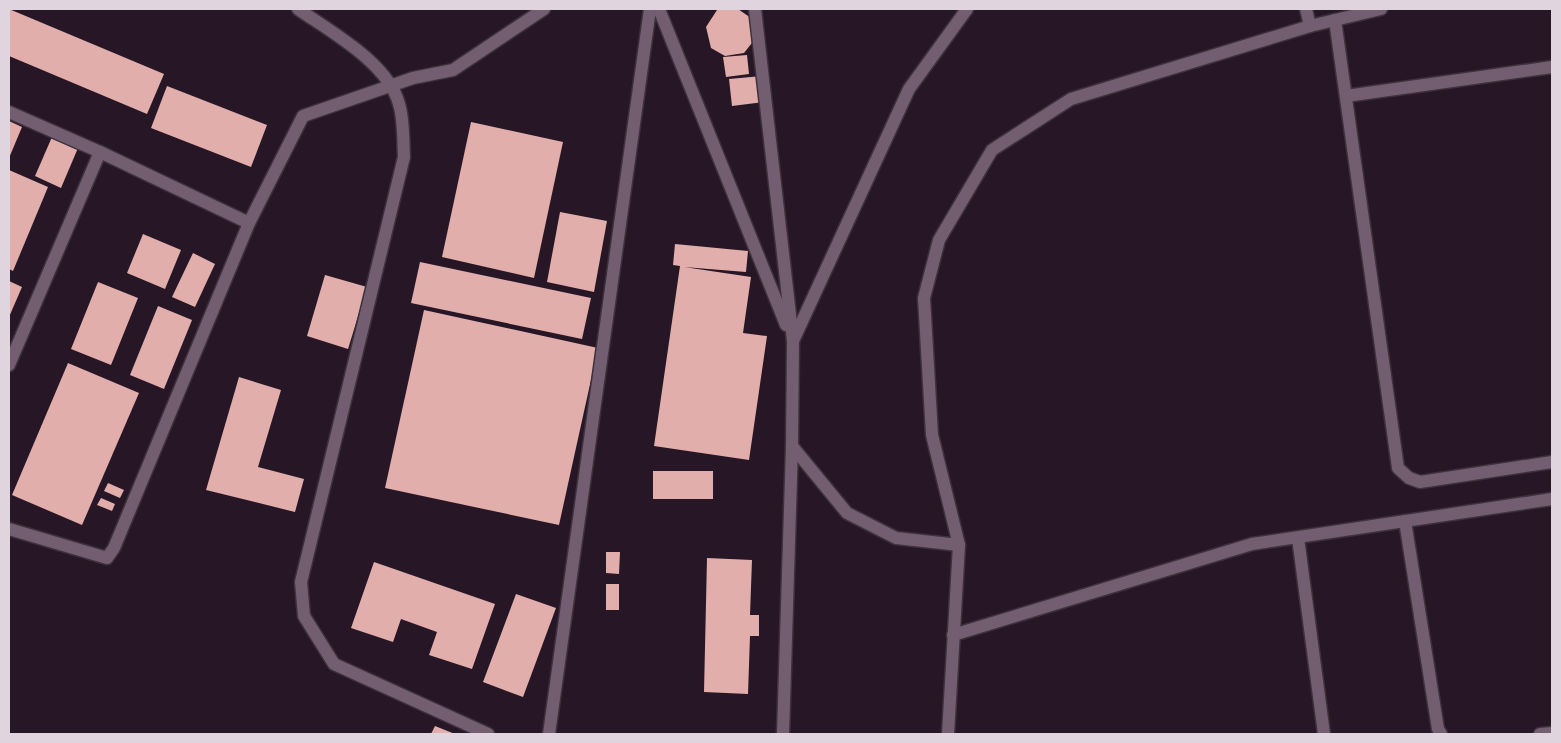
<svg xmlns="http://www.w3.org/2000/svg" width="1561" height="743" font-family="Manrope,sans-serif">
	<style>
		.building { fill: #e2aeac }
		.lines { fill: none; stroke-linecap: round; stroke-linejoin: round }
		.minor-casing { stroke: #3d313d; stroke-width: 15 }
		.minor { stroke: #725e70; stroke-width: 12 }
	</style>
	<rect width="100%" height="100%" fill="#271726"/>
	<g class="building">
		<polygon points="9,9 164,74 147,114 9,56"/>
		<polygon points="738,9 751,18 755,39 744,53 725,56 711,48 706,27 717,10"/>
		<polygon points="747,55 749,74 726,77 723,57"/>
		<polygon points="762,76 765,102 732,106 729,79"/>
		<polygon points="167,86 267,125 251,167 151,128"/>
		<polygon points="9,121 22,127 9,158"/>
		<polygon points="471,122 563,142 534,278 442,257"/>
		<polygon points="52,137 78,148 61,188 35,176"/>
		<polygon points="9,170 48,187 13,271 9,269"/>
		<polygon points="560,212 607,221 594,292 547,282"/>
		<polygon points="143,234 181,250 165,289 127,273"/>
		<polygon points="675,244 748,251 746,272 684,267 751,277 743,333 767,336 749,460 654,446 680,266 673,265"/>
		<polygon points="193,253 215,264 195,307 172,297"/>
		<polygon points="420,262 591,298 582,339 411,303"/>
		<polygon points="325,275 367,287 348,349 307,336"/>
		<polygon points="9,281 22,287 9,317"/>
		<polygon points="98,282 138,298 111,365 71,349"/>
		<polygon points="158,306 192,320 164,389 130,375"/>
		<polygon points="424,310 598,348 559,525 385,488"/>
		<polygon points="68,363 139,393 82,525 12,495"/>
		<polygon points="239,377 281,390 258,467 304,479 295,512 206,490"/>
		<rect x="653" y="471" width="60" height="28"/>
		<polygon points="108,483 124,490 120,498 104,491"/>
		<polygon points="101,498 115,504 112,511 97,505"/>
		<polygon points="606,552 620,552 619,574 606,573"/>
		<polygon points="707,558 752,560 750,615 759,615 759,636 750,636 748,694 704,692"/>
		<polygon points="374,562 495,604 472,669 429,655 437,632 401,619 393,642 351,628"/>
		<rect x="606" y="584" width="13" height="26"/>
		<polygon points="516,594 556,608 523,697 483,682"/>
		<polygon points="435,726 455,734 431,734"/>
	</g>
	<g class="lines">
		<g class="minor-casing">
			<g id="minor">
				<path d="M298,9C331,32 388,63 399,104C404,120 403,140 404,157L301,582L304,616L334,664L488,734"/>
				<polyline points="659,9 786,325"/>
				<polyline points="755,9 793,341 792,446 783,734"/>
				<polyline points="1306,9 1310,26"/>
				<polyline points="1335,20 1398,468 1409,478 1420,482 1552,462"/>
				<polyline points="1346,96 1552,67"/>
				<polyline points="9,112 100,152"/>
				<polyline points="793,341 909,89 967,9"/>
				<polyline points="9,365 100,152 249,223"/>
				<polyline points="792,446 847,513 896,538 959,545"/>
				<polyline points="1405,521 1438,729 1441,734"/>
				<polyline points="9,529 107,558 114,548 249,223 303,116 413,78 453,70 544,9"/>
				<polyline points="1298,538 1324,734"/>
				<polyline points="953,635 1252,544 1552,499"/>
				<polyline points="549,734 650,9"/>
				<polyline points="948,734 959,545 932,435 924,298 939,240 992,150 1071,99 1310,26 1381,9"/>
				<polyline points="1540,734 1552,733"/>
			</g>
		</g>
		<use href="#minor" class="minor"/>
	</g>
	<rect width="1561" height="743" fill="none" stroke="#e0d5df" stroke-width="20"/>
</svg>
